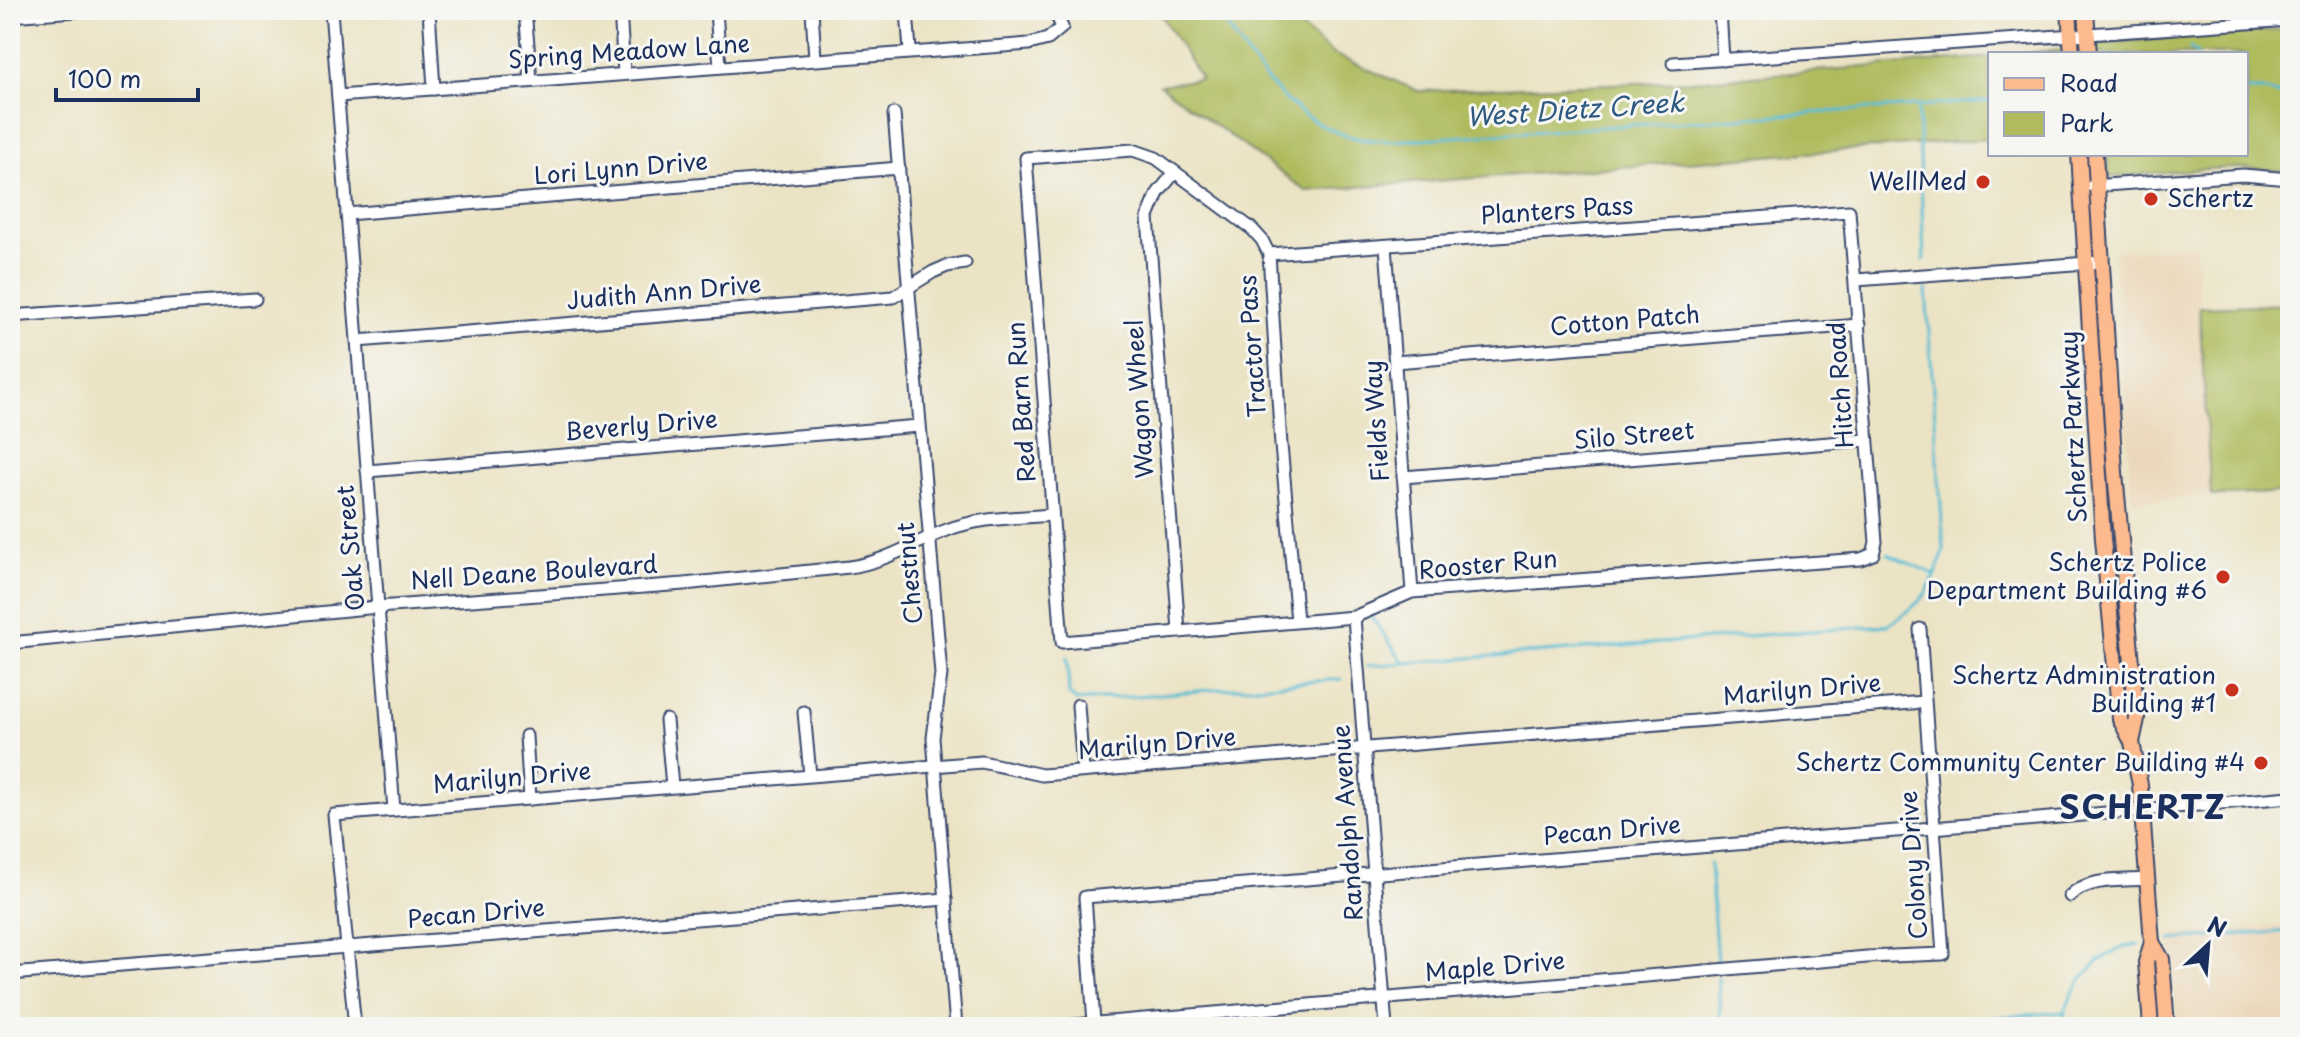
<svg xmlns="http://www.w3.org/2000/svg" width="2300" height="1037" font-family="'Playpen Sans',sans-serif">
	<style>
		.built { fill: #ebd8ba }
		.green { fill: #afbb5d; stroke: #65755e; stroke-width: 2 }
		.lines { fill: none; stroke-linecap: round; stroke-linejoin: round }
		.stream { stroke: #56bcd4; stroke-width: 3 }
		.minor-casing { stroke: #3a4a6d; stroke-width: 15 }
		.major-casing { stroke: #3a4a6d; stroke-width: 18 }
		.minor { stroke: #fff; stroke-width: 11 }
		.major { stroke: #fcba8e; stroke-width: 14 }
		.poi-dot { fill: #c8321e; stroke: #f6f6f2; stroke-width: 3 }
		.labels { text-anchor: middle; stroke-width: 6; stroke-linejoin: round; paint-order: stroke }
		.street-label { font-size: 24px; fill: #1b2f5e; stroke: #f6f6f2 }
		.poi-label { font-size: 24px; fill: #1b2f5e; stroke: #f6f6f2; text-anchor: end }
		.water-label { font-size: 26px; font-style: italic; fill: #2d5981; stroke: #f6f6f2 }
		.district-label { font-size: 32px; font-weight: bold; letter-spacing: 2px; fill: #1b2f5e; stroke: #f6f6f2 }
	</style>
	<rect width="100%" height="100%" fill="#f6f6f2"/>
	<filter id="ink" filterUnits="userSpaceOnUse"><feTurbulence type="fractalNoise" baseFrequency=".0125" numOctaves="2"/><feDisplacementMap in="SourceGraphic" scale="16" xChannelSelector="R" yChannelSelector="G"/><feConvolveMatrix kernelMatrix="1 2 1 2 8 2 1 2 1" color-interpolation-filters="sRGB"/></filter>
	<filter id="wash" filterUnits="userSpaceOnUse"><feTurbulence type="fractalNoise" baseFrequency=".006" numOctaves="4" result="noise"/><feDisplacementMap in="SourceGraphic" scale="32" xChannelSelector="R" yChannelSelector="G"/><feGaussianBlur stdDeviation="1.8" result="paint"/><feColorMatrix in="noise" values="0 0 0 0 0 0 0 0 0 0 0 0 0 0 0 0 0 1.4 0 .05"/><feComposite in="paint" operator="in"/></filter>
	<g filter="url(#wash)">
		<rect width="100%" height="100%" fill="#ebe3c4"/>
		<g class="built">
			<polygon points="2196,246 2211,496 2132,502 2114,251"/>
			<polygon points="2290,925 2290,1027 2178,1027 2170,934"/>
		</g>
		<g class="green">
			<polygon points="1158,10 1281,10 1333,54 1418,91 1691,81 1990,57 1990,139 1306,191 1160,85 1201,79"/>
			<path d="M2290,29V172C2230,163 2169,173 2109,177L2107,154H2246V54H2022L2106,43Z"/>
			<polygon points="2290,304 2290,492 2211,496 2199,307"/>
		</g>
		<g class="lines">
			<g class="stream">
				<path d="M1217,10C1253,64 1287,122 1356,138C1367,141 1381,140 1393,141L1990,101"/>
				<polyline points="2190,48 2197,54"/>
				<polyline points="2246,90 2263,90 2290,98"/>
				<polyline points="1918,106 1924,260"/>
				<polyline points="1888,554 1936,575"/>
				<polyline points="1370,615 1404,663"/>
				<polyline points="1067,657 1069,694 1076,701 1341,679"/>
				<path d="M1367,666L1888,625C1923,604 1933,588 1944,550L1926,289"/>
				<polyline points="1710,864 1717,962"/>
				<polyline points="2170,940 2290,931"/>
				<polyline points="1718,978 1721,1027"/>
				<polyline points="1872,1027 2064,1012"/>
				<path d="M2062,1027C2067,988 2098,950 2138,944"/>
			</g>
		</g>
	</g>
	<g filter="url(#ink)">
		<g class="lines">
			<g class="minor-casing">
				<g id="minor">
					<polyline points="331,10 394,810"/>
					<polyline points="429,10 434,89"/>
					<polyline points="525,10 531,81"/>
					<polyline points="620,10 624,73"/>
					<polyline points="716,10 720,67"/>
					<polyline points="812,10 815,59"/>
					<polyline points="907,10 910,51"/>
					<polyline points="1720,10 1723,60"/>
					<polyline points="10,16 89,10"/>
					<polyline points="1673,63 2290,20"/>
					<polyline points="338,96 1029,44 1048,39 1062,27 1054,10"/>
					<polyline points="894,114 941,674 933,738 956,1027"/>
					<polyline points="1175,172 1158,193 1148,217 1179,631"/>
					<polyline points="2092,186 2243,175 2290,179"/>
					<polyline points="347,214 899,168"/>
					<polyline points="1386,246 1412,592"/>
					<polyline points="1269,254 1849,211 1876,542 1873,554 1861,559 1412,592 1354,617 1062,642 1026,158 1133,150 1156,158 1252,229 1262,240 1269,254 1281,445 1297,621"/>
					<polyline points="1856,280 2101,262"/>
					<polyline points="10,316 255,299"/>
					<polyline points="357,341 893,297 933,272 947,266 965,263"/>
					<polyline points="1395,362 1859,325"/>
					<polyline points="367,471 919,426"/>
					<polyline points="1403,477 1867,440"/>
					<polyline points="1354,617 1386,1027"/>
					<path d="M10,643L378,607L684,584L849,567C886,562 913,543 947,530C980,517 1018,518 1052,515"/>
					<polyline points="1078,705 1083,771"/>
					<polyline points="804,712 810,775"/>
					<polyline points="666,720 672,786"/>
					<polyline points="526,736 530,799"/>
					<path d="M2070,896C2088,877 2124,881 2148,879"/>
					<polyline points="10,974 946,899"/>
					<polyline points="1094,1023 1085,897 1933,828 2290,797"/>
					<polyline points="355,1027 334,815 982,762 1042,775 1924,702"/>
					<polyline points="1051,1027 1867,957 1943,954 1920,629"/>
				</g>
			</g>
			<g class="major-casing">
				<g id="major">
					<polyline points="2069,10 2072,54"/>
					<polyline points="2086,10 2089,54"/>
					<polyline points="2079,154 2103,539 2120,719 2132,742 2140,785 2152,942 2146,962 2151,1027"/>
					<polyline points="2095,154 2115,472 2137,719 2132,742"/>
					<polyline points="2152,942 2162,959 2167,1027"/>
				</g>
			</g>
			<use href="#minor" class="minor"/>
			<use href="#major" class="major"/>
		</g>
	</g>
	<g class="poi-dot">
		<circle cx="1983" cy="182" r="8"/>
		<circle cx="2151" cy="199" r="8"/>
		<circle cx="2223" cy="577" r="8"/>
		<circle cx="2232" cy="690" r="8"/>
		<circle cx="2261" cy="763" r="8"/>
	</g>
	<g class="labels">
		<g class="street-label">
			<text transform="translate(629 52) rotate(-4)" y="8">Spring Meadow Lane</text>
			<text transform="translate(621 169) rotate(-5)" y="8">Lori Lynn Drive</text>
			<text transform="translate(1557 211) rotate(-4)" y="8">Planters Pass</text>
			<text transform="translate(664 293) rotate(-5)" y="8">Judith Ann Drive</text>
			<text transform="translate(1625 321) rotate(-5)" y="8">Cotton Patch</text>
			<text transform="translate(1253 346) rotate(-94)" y="8">Tractor Pass</text>
			<text transform="translate(1841 385) rotate(-94)" y="8">Hitch Road</text>
			<text transform="translate(1140 399) rotate(-94)" y="8">Wagon Wheel</text>
			<text transform="translate(1022 402) rotate(-94)" y="8">Red Barn Run</text>
			<text transform="translate(1377 421) rotate(-94)" y="8">Fields Way</text>
			<text transform="translate(641 426) rotate(-5)" y="8">Beverly Drive</text>
			<text transform="translate(2074 427) rotate(-93)" y="8">Schertz Parkway</text>
			<text transform="translate(1634 436) rotate(-5)" y="8">Silo Street</text>
			<text transform="translate(351 548) rotate(-95)" y="8">Oak Street</text>
			<text transform="translate(1488 565) rotate(-5)" y="8">Rooster Run</text>
			<text transform="translate(534 573) rotate(-4)" y="8">Nell Deane Boulevard</text>
			<text transform="translate(910 573) rotate(-95)" y="8">Chestnut</text>
			<text transform="translate(1802 690) rotate(-5)" y="8">Marilyn Drive</text>
			<text transform="translate(1157 744) rotate(-5)" y="8">Marilyn Drive</text>
			<text transform="translate(512 778) rotate(-5)" y="8">Marilyn Drive</text>
			<text transform="translate(1348 823) rotate(-94)" y="8">Randolph Avenue</text>
			<text transform="translate(1612 831) rotate(-5)" y="8">Pecan Drive</text>
			<text transform="translate(1914 865) rotate(-94)" y="8">Colony Drive</text>
			<text transform="translate(476 914) rotate(-5)" y="8">Pecan Drive</text>
			<text transform="translate(1495 967) rotate(-5)" y="8">Maple Drive</text>
		</g>
		<g class="poi-label">
			<text x="1967" y="190">WellMed</text>
			<text x="2167" y="207" text-anchor="start">Schertz</text>
			<text x="2207" y="571">Schertz Police<tspan x="2207" dy="28">Department Building #6</tspan></text>
			<text x="2216" y="684">Schertz Administration<tspan x="2216" dy="28">Building #1</tspan></text>
			<text x="2245" y="771">Schertz Community Center Building #4</text>
		</g>
		<g class="water-label">
			<text transform="translate(1575 110) rotate(-4)" y="9">West Dietz Creek</text>
		</g>
		<g class="district-label">
			<text x="2143" y="819">SCHERTZ</text>
		</g>
	</g>
	<rect width="2300" height="1037" fill="none" stroke="#f6f6f2" stroke-width="40"/>
	<rect x="1988" y="52" width="260" height="104" fill="#f6f6f2" stroke="#9ea6b7" stroke-width="2"/>
	<rect x="2004" y="78" width="40" height="12" fill="#fcba8e" stroke="#9ea6b7" stroke-width="2"/>
	<text x="2060" y="92" font-size="24" fill="#1b2f5e">Road</text>
	<rect x="2004" y="112" width="40" height="24" fill="#afbb5d" stroke="#9ea6b7" stroke-width="2"/>
	<text x="2060" y="132" font-size="24" fill="#1b2f5e">Park</text>
	<g transform="translate(2208 945) rotate(26)" stroke="#f6f6f2" stroke-width="6" paint-order="stroke">
	<path d="M0-6L14 30L0 20L-14 30Z" fill="#1b2f5e"/>
	<text y="-12" font-size="22" font-weight="bold" text-anchor="middle" fill="#1b2f5e">N</text>
	</g>
	<path d="M56 88v12h142v-12" fill="none" stroke="#1b2f5e" stroke-width="4"/>
	<text x="68" y="88" font-size="24" fill="#1b2f5e" stroke="#f6f6f2" stroke-width="6" paint-order="stroke">100 m</text>
</svg>
